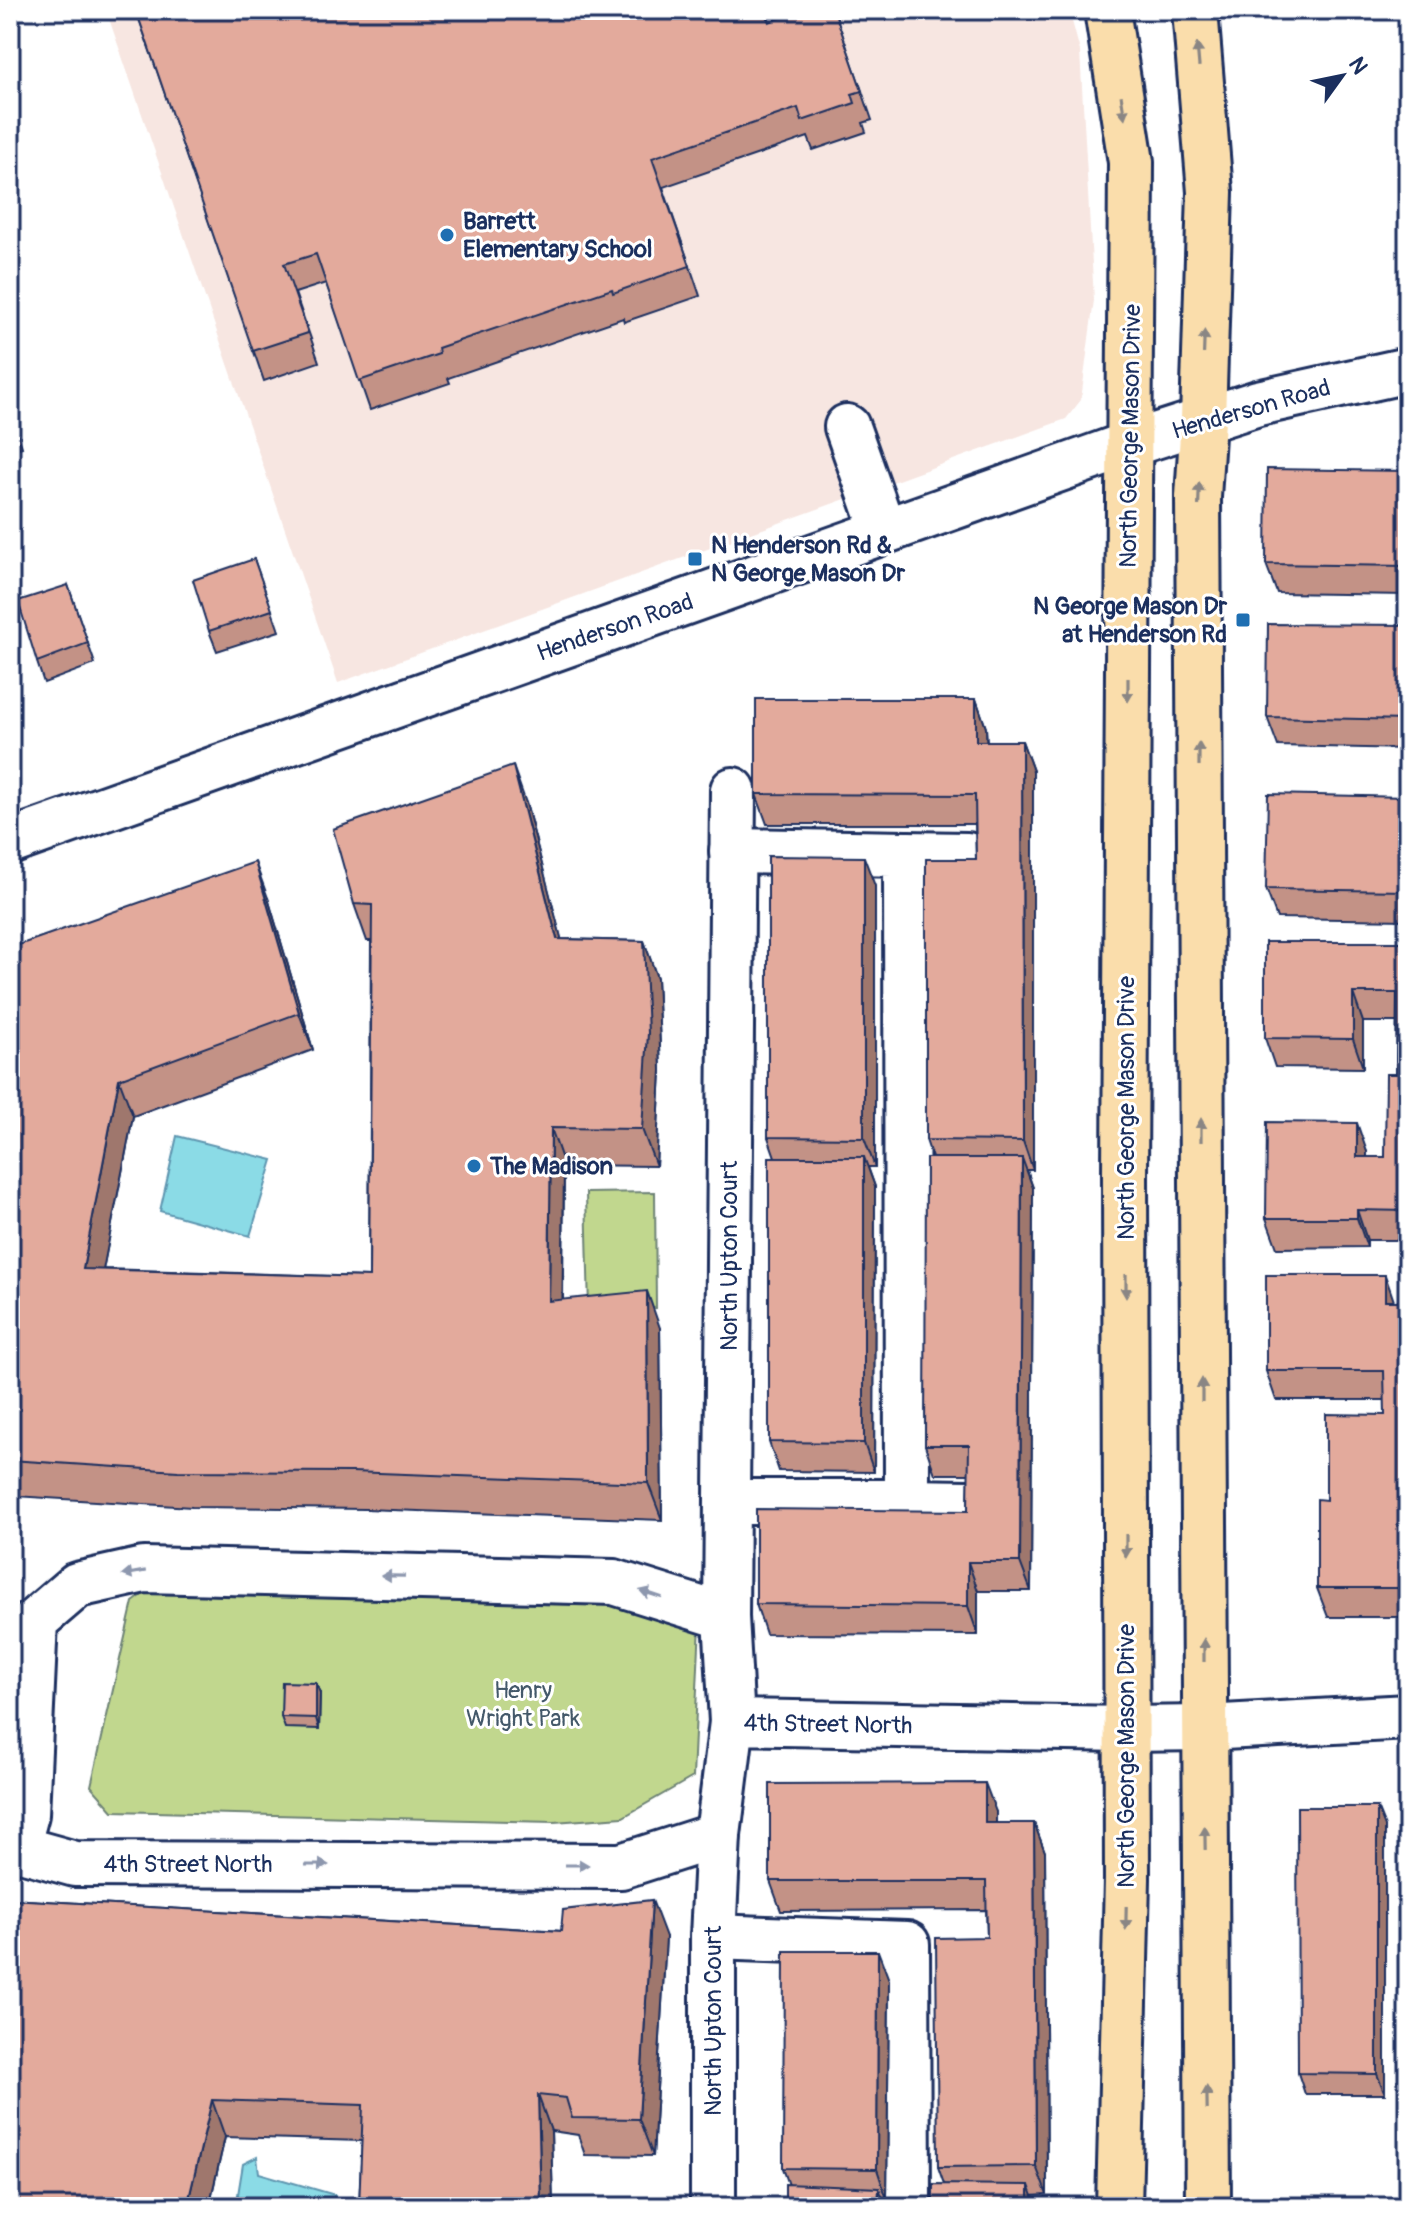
<svg xmlns="http://www.w3.org/2000/svg" width="1418" height="2217" font-family="Pangolin,sans-serif">
	<style>
		.built { fill: #f7e6e1 }
		.green { fill: #c1d78e; stroke: #6e8376; stroke-width: 2 }
		.water { fill: #8bdbe6; stroke: #5e96b0; stroke-width: 2 }
		.lines { fill: none; stroke-linecap: round; stroke-linejoin: round }
		.minor-casing { stroke: #1b2f5e; stroke-width: 50 }
		.major-casing { stroke: #1b2f5e; stroke-width: 50 }
		.minor { stroke: #fff; stroke-width: 44 }
		.major { stroke: #faddab; stroke-width: 44 }
		.wall { fill: #c39286; stroke: #1b2f5e; stroke-width: 2 }
		.shaded-wall { fill: #9f776d; stroke: #1b2f5e; stroke-width: 2 }
		.building { fill: #e3aa9c; stroke: #1b2f5e; stroke-width: 2 }
		.oneway { fill: #8a8684 }
		.oneway2 { fill: #8d97ae }
		.poi-dot { fill: #1f6fb2; stroke: #fff; stroke-width: 3 }
		.labels { text-anchor: middle; stroke-width: 6; stroke-linejoin: round; paint-order: stroke }
		.poi-label { font-size: 24px; font-weight: bold; fill: #1b2f5e; stroke: #fff; text-anchor: start }
		.street-label { font-size: 24px; fill: #1b2f5e; stroke: #fff }
		.park-label { font-size: 24px; fill: #44596a; stroke: #fff }
	</style>
	<rect width="100%" height="100%" fill="#fff"/>
	<filter id="ink" filterUnits="userSpaceOnUse"><feTurbulence type="fractalNoise" baseFrequency=".0125" numOctaves="2"/><feDisplacementMap in="SourceGraphic" scale="16" xChannelSelector="R" yChannelSelector="G"/><feConvolveMatrix kernelMatrix="1 2 1 2 8 2 1 2 1" color-interpolation-filters="sRGB"/></filter>
	<g filter="url(#ink)">
		<polygon class="built" points="106,10 1069,10 1080,51 1094,300 1081,400 1066,419 338,683"/>
		<g class="green">
			<polygon points="655,1192 656,1308 589,1310 586,1193"/>
			<polygon points="158,1583 656,1587 700,1623 693,1777 623,1817 554,1822 113,1811 91,1786 133,1602"/>
		</g>
		<g class="water">
			<polygon points="177,1136 273,1160 250,1236 160,1211"/>
			<polygon points="257,2157 259,2173 335,2195 332,2207 236,2207 243,2164"/>
		</g>
		<g class="lines">
			<g class="minor-casing">
				<g id="minor">
					<polyline points="847,427 884,532"/>
					<polyline points="10,842 1130,444 1258,403 1408,370"/>
					<polyline points="906,854 967,855"/>
					<polyline points="727,1502 907,1502 906,854 732,851"/>
					<polyline points="907,1502 968,1503"/>
					<polyline points="732,1722 726,1617 733,790"/>
					<polyline points="10,1846 75,1864 621,1866 718,1835"/>
					<polyline points="17,1848 26,1814 35,1621 77,1585 144,1570 614,1582 726,1617"/>
					<polyline points="713,1937 907,1944 908,2207"/>
					<polyline points="713,2207 713,1937 718,1835 732,1722 1126,1729 1205,1728 1408,1717"/>
				</g>
			</g>
			<g class="major-casing">
				<g id="major">
					<polyline points="1107,10 1131,162 1125,1177 1127,1879 1119,2207"/>
					<polyline points="1195,10 1210,192 1203,420 1198,497 1208,2207"/>
				</g>
			</g>
			<use href="#minor" class="minor"/>
			<use href="#major" class="major"/>
		</g>
		<g class="wall">
			<polygon points="136,10 766,10 770,22 834,10 872,120 863,123 866,132 813,150 808,137 663,187 700,296 624,322 623,318 448,378 450,383 370,410 326,283 295,293 319,362 264,381"/>
			<polygon points="10,410 22,447 10,450"/>
			<polygon points="1408,471 1408,595 1277,593 1266,564"/>
			<polygon points="254,559 279,631 217,651 209,631"/>
			<polygon points="68,585 95,664 44,683 37,662"/>
			<polygon points="1408,625 1408,749 1278,746 1267,717"/>
			<polygon points="976,699 986,728 987,741 1022,741 1033,771 1033,1170 1027,1170 1033,1188 1031,1591 978,1591 978,1635 766,1634 756,1604 968,1511 969,1474 935,1474 925,1445 932,1158 926,1140 976,859 975,824 767,824 756,794"/>
			<polygon points="1408,797 1408,920 1277,918 1266,889"/>
			<polygon points="526,803 561,939 644,941 657,978 661,1070 656,1166 564,1165 563,1300 660,1328 662,1520 365,1509 192,1507 15,1496 10,1527 10,948 268,898 313,1050 133,1116 103,1269 369,1277 371,941 367,941 354,904"/>
			<polygon points="875,886 875,1167 868,1167 875,1187 874,1472 779,1471 769,1442 775,1157 768,1137"/>
			<polygon points="1408,942 1408,1240 1367,1240 1367,1247 1277,1248 1266,1218 1367,1152 1367,1157 1385,1157 1396,1074 1397,1022 1363,1022 1363,1068 1275,1067 1265,1038"/>
			<polygon points="1394,1301 1408,1301 1408,1617 1328,1617 1317,1588 1326,1500 1385,1415 1385,1400 1276,1400 1266,1371"/>
			<polygon points="320,1693 319,1729 285,1728 281,1717"/>
			<polygon points="996,1812 996,1823 1034,1823 1045,1852 1047,2195 1033,2196 1037,2207 933,2207 944,2184 938,2167 987,1937 986,1910 781,1911 770,1881"/>
			<polygon points="1385,1827 1385,2094 1305,2094 1298,2073"/>
			<polygon points="10,1899 666,1937 653,2156 585,2155 578,2135 551,2131 553,2207 359,2207 362,2141 225,2137 209,2207 10,2207"/>
			<polygon points="889,1980 887,2199 883,2198 886,2207 785,2207 789,2185 783,2168"/>
		</g>
		<g class="shaded-wall">
			<polygon points="976,699 986,728 987,770 976,741"/>
			<polygon points="1022,741 1033,771 1033,1170 1023,1141"/>
			<polygon points="513,766 526,803 571,976 557,939"/>
			<polygon points="864,857 875,886 875,1167 864,1138"/>
			<polygon points="255,862 268,898 313,1050 299,1013"/>
			<polygon points="644,941 657,978 661,1070 656,1166 642,1129"/>
			<polygon points="1353,993 1363,1022 1363,1068 1353,1039"/>
			<polygon points="119,1079 133,1116 96,1306 83,1269"/>
			<polygon points="1357,1123 1367,1152 1367,1186 1357,1157"/>
			<polygon points="551,1128 564,1165 562,1338 549,1301"/>
			<polygon points="864,1157 875,1187 874,1472 864,1443"/>
			<polygon points="1022,1158 1033,1188 1031,1591 1020,1562"/>
			<polygon points="1357,1210 1367,1240 1367,1247 1357,1218"/>
			<polygon points="1385,1275 1395,1304 1385,1301"/>
			<polygon points="647,1291 660,1328 662,1520 648,1483"/>
			<polygon points="10,1482 15,1496 10,1527"/>
			<polygon points="968,1562 978,1591 978,1635 968,1606"/>
			<polygon points="316,1683 320,1693 319,1729 316,1718"/>
			<polygon points="985,1783 996,1812 996,1852 985,1823"/>
			<polygon points="1377,1807 1385,1827 1385,2094 1377,2074"/>
			<polygon points="1034,1823 1045,1852 1047,2195 1036,2166"/>
			<polygon points="652,1900 666,1937 653,2156 639,2119"/>
			<polygon points="878,1951 889,1980 887,2199 877,2169"/>
			<polygon points="538,2095 551,2131 553,2207 541,2207"/>
			<polygon points="212,2100 225,2137 209,2207 187,2207"/>
			<polygon points="1029,2185 1037,2207 1029,2207"/>
			<polygon points="879,2188 886,2207 878,2207"/>
		</g>
		<g class="building">
			<polygon points="136,10 765,10 769,22 805,10 834,10 862,91 852,94 855,103 802,121 798,108 652,158 690,266 613,293 612,289 438,348 439,354 359,381 316,254 284,264 308,333 253,351"/>
			<polygon points="10,413 14,427 10,428"/>
			<polygon points="1267,469 1408,471 1408,566 1266,564"/>
			<polygon points="254,559 272,610 209,631 193,580"/>
			<polygon points="68,585 88,643 37,662 18,601"/>
			<polygon points="1268,624 1408,625 1408,720 1267,717"/>
			<polygon points="756,699 976,699 976,741 1022,741 1023,1141 926,1140 926,859 976,859 975,795 756,794"/>
			<polygon points="513,766 557,939 644,941 648,1033 642,1129 551,1128 549,1301 647,1291 648,1483 352,1472 178,1471 10,1460 10,948 255,862 299,1013 119,1079 83,1269 369,1277 372,905 354,904 333,829"/>
			<polygon points="1268,794 1408,797 1408,891 1266,889"/>
			<polygon points="768,856 864,857 864,1138 768,1137"/>
			<polygon points="1265,942 1408,942 1408,1211 1357,1210 1357,1218 1266,1218 1267,1122 1357,1123 1357,1157 1385,1157 1386,1074 1396,1074 1397,993 1353,993 1353,1039 1265,1038"/>
			<polygon points="769,1157 864,1157 864,1443 769,1442"/>
			<polygon points="926,1158 1022,1158 1020,1562 968,1562 968,1606 756,1604 756,1509 968,1511 969,1445 925,1445"/>
			<polygon points="1266,1275 1385,1275 1385,1301 1408,1301 1408,1588 1317,1588 1317,1499 1326,1500 1326,1414 1385,1415 1384,1371 1266,1371"/>
			<polygon points="282,1682 316,1683 316,1718 281,1717"/>
			<polygon points="985,1783 985,1823 1034,1823 1036,2166 938,2167 936,1938 987,1937 986,1881 770,1881 770,1784"/>
			<polygon points="1297,1807 1377,1807 1377,2074 1298,2073"/>
			<polygon points="10,1899 561,1931 563,1910 652,1900 639,2119 572,2118 566,2098 538,2095 541,2207 359,2207 363,2105 212,2100 187,2207 10,2207"/>
			<polygon points="784,1951 878,1951 877,2169 783,2168"/>
			<polygon points="785,2184 879,2188 878,2207 785,2207"/>
			<polygon points="933,2184 1029,2185 1029,2207 933,2207"/>
		</g>
		<defs><path id="oneway-solid" d="M-6-.8H1V-3.2L6.5 0L1 3.2V.8H-6Z" transform="scale(2)"/></defs>
		<g class="oneway">
			<use href="#oneway-solid" transform="translate(1198 55) rotate(-95)"/>
			<use href="#oneway-solid" transform="translate(1123 107) rotate(81)"/>
			<use href="#oneway-solid" transform="translate(1204 342) rotate(-88)"/>
			<use href="#oneway-solid" transform="translate(1199 494) rotate(-88)"/>
			<use href="#oneway-solid" transform="translate(1128 690) rotate(90)"/>
			<use href="#oneway-solid" transform="translate(1199 754) rotate(-90)"/>
			<use href="#oneway-solid" transform="translate(1201 1130) rotate(-90)"/>
			<use href="#oneway-solid" transform="translate(1126 1286) rotate(90)"/>
			<use href="#oneway-solid" transform="translate(1202 1390) rotate(-90)"/>
			<use href="#oneway-solid" transform="translate(1126 1546) rotate(90)"/>
			<use href="#oneway-solid" transform="translate(1204 1650) rotate(-90)"/>
			<use href="#oneway-solid" transform="translate(1205 1838) rotate(-91)"/>
			<use href="#oneway-solid" transform="translate(1126 1918) rotate(91)"/>
			<use href="#oneway-solid" transform="translate(1207 2098) rotate(-91)"/>
		</g>
		<g class="oneway2">
			<use href="#oneway-solid" transform="translate(134 1573) rotate(170)"/>
			<use href="#oneway-solid" transform="translate(393 1576) rotate(-179)"/>
			<use href="#oneway-solid" transform="translate(651 1594) rotate(-162)"/>
			<use href="#oneway-solid" transform="translate(317 1865)"/>
			<use href="#oneway-solid" transform="translate(577 1865)"/>
		</g>
	</g>
	<g class="poi-dot">
		<circle cx="447" cy="235" r="8"/>
		<rect x="687" y="551" width="16" height="16" rx="4"/>
		<rect x="1235" y="612" width="16" height="16" rx="4"/>
		<circle cx="474" cy="1166" r="8"/>
	</g>
	<g class="labels">
		<g class="poi-label">
			<text x="463" y="229">Barrett<tspan x="463" dy="28">Elementary School</tspan></text>
			<text x="711" y="553">N Henderson Rd &amp;<tspan x="711" dy="28">N George Mason Dr</tspan></text>
			<text x="1227" y="614" text-anchor="end">N George Mason Dr<tspan x="1227" dy="28">at Henderson Rd</tspan></text>
			<text x="490" y="1174">The Madison</text>
		</g>
		<g class="street-label">
			<text transform="translate(1251 409) rotate(-16)" y="8">Henderson Road</text>
			<text transform="translate(1130 436) rotate(-89)" y="8">North George Mason Drive</text>
			<text transform="translate(615 627) rotate(-19)" y="8">Henderson Road</text>
			<text transform="translate(1126 1108) rotate(-90)" y="8">North George Mason Drive</text>
			<text transform="translate(729 1256) rotate(-90)" y="8">North Upton Court</text>
			<text transform="translate(828 1724) rotate(1)" y="8">4th Street North</text>
			<text transform="translate(1126 1756) rotate(-90)" y="8">North George Mason Drive</text>
			<text x="188" y="1872">4th Street North</text>
			<text transform="translate(713 2021) rotate(-90)" y="8">North Upton Court</text>
		</g>
		<g class="park-label">
			<text x="523" y="1698">Henry<tspan x="523" dy="28">Wright Park</tspan></text>
		</g>
	</g>
	<rect width="1418" height="2217" fill="none" stroke="#fff" stroke-width="40"/>
	<rect x="20" y="20" width="1378" height="2177" fill="none" stroke="#1b2f5e" stroke-width="3" filter="url(#ink)"/>
	<g transform="translate(1342 76) rotate(57)" stroke="#ffffff" stroke-width="6" paint-order="stroke">
	<path d="M0-6L14 30L0 20L-14 30Z" fill="#1b2f5e"/>
	<text y="-12" font-size="22" font-weight="bold" text-anchor="middle" fill="#1b2f5e">N</text>
	</g>
</svg>
